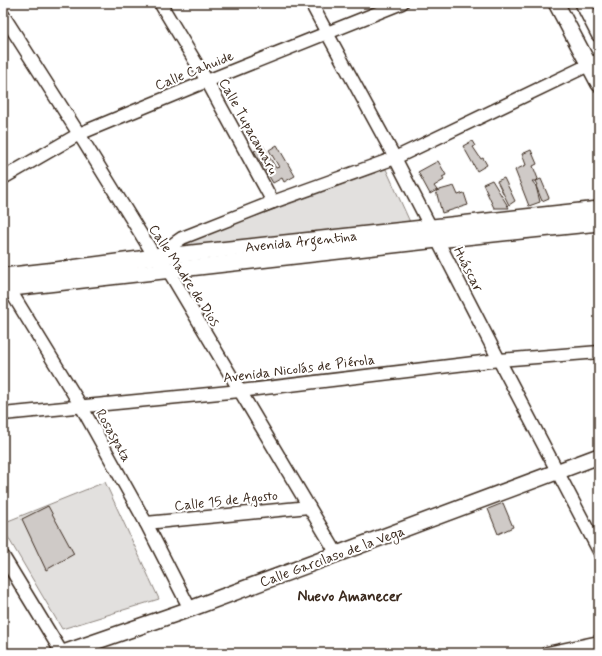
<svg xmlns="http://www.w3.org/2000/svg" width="602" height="656" font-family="Mynerve,sans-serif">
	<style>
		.green { fill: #e2e0de; stroke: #8e857e }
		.building { fill: #cfcac7; stroke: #3b2a1e }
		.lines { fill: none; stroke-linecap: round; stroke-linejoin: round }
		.minor-casing { stroke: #3b2a1e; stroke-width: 15 }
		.tertiary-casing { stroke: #3b2a1e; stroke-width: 18 }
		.minor { stroke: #fff; stroke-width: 12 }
		.tertiary { stroke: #fff; stroke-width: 15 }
		.labels { text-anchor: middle; stroke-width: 4; stroke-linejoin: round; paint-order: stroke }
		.street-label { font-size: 14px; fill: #3b2a1e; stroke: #fff }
		.neighbourhood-label { font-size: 15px; font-weight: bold; fill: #3b2a1e; stroke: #fff }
	</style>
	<rect width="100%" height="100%" fill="#fff"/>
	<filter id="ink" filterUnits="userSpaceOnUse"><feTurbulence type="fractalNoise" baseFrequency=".025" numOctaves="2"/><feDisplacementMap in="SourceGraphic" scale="8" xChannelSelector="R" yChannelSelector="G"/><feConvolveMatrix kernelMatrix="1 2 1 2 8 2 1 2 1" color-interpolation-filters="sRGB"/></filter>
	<g filter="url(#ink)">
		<g class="green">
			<polygon points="386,169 410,222 183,249 184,242"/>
			<polygon points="105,482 159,599 62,629 3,529 3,523"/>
		</g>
		<g class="building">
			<polygon points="472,141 475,146 473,147 481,159 483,158 487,165 477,171 463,146"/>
			<polygon points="277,145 295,176 284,182 282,178 273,183 254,151 263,146 276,168 279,167 269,150"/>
			<polygon points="531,150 537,164 533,166 538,179 536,181 532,181 536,186 540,202 529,206 515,170 526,165 522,154"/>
			<polygon points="438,161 446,175 442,177 444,180 434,186 437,190 430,194 418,172"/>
			<polygon points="504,178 515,201 509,205 497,181"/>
			<polygon points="541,179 549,198 542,201 536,186 538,185 536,181"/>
			<polygon points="492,180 509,208 494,208 483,184"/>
			<polygon points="454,186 458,195 464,193 468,205 442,213 436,191"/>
			<polygon points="503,503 513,527 498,534 488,509"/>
			<polygon points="48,506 74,554 46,570 22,519"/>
		</g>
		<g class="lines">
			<g class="minor-casing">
				<g id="minor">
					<polyline points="160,3 207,81 273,202"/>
					<polyline points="311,3 327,33 395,158 499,360 599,551"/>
					<polyline points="3,15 79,134 155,257 168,270 337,554"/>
					<polyline points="3,178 79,134 207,81 402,3"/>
					<polyline points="155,257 182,238 273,202 395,158 599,60"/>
					<polyline points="5,282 81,406 146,523 190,609"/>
					<polyline points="3,414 240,391 499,360 599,352"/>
					<polyline points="146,523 309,507"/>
					<polyline points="3,556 62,653"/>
					<polyline points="547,653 599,642"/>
				</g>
			</g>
			<g class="tertiary-casing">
				<g id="tertiary">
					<polyline points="556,3 599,84"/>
					<polyline points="583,3 599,34"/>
					<polyline points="3,276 56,270 155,257 599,209"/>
					<polyline points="3,289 437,240 599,223"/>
					<polyline points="63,653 190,609 599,456"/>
				</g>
			</g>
			<use href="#minor" class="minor"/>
			<use href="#tertiary" class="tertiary"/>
		</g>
	</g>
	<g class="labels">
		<g class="street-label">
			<text transform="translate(194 70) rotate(-22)" y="5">Calle Cahuide</text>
			<text transform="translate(249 126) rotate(61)" y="5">Calle Tupacamaru</text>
			<text transform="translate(301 241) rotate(-6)" y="5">Avenida Argentina</text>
			<text transform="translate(469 269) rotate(63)" y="5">Huáscar</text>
			<text transform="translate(185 275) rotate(57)" y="5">Calle Madre de Dios</text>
			<text transform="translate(299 368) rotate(-7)" y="5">Avenida Nicolás de Piérola</text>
			<text transform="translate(114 435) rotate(61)" y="5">Rosaspata</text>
			<text transform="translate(226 500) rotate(-6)" y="5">Calle 15 de Agosto</text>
			<text transform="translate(332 556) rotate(-20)" y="5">Calle Garcilaso de la Vega</text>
		</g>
		<g class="neighbourhood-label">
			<text x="350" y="601">Nuevo Amanecer</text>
		</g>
	</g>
	<rect width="602" height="656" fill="none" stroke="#fff" stroke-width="16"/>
	<rect x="8" y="8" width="586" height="640" fill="none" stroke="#3b2a1e" stroke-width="1.5" filter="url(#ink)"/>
</svg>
